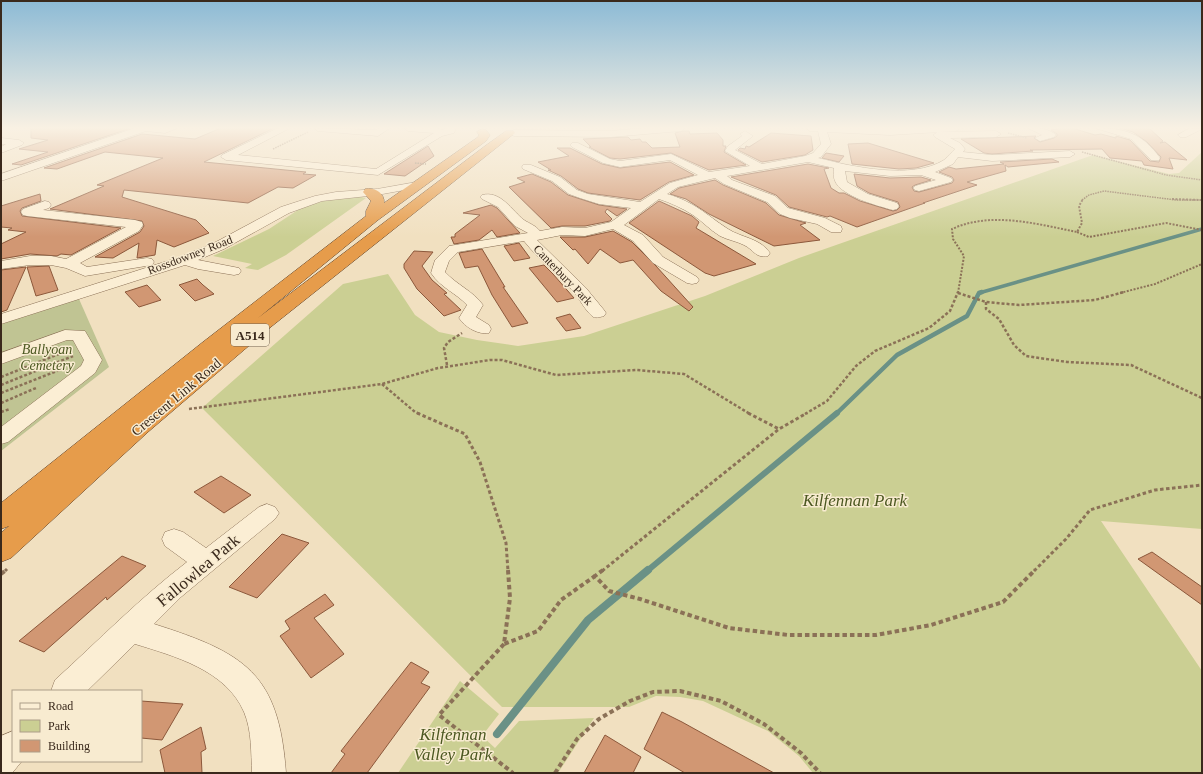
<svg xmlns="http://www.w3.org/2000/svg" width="1203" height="774" font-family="'Times New Roman',serif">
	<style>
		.green { fill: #cbcf93 }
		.cemetery { fill: #c0c493 }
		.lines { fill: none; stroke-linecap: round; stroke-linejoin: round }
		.stream-far3 { stroke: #6a9186; stroke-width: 3.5 }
		.stream-far2 { stroke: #6a9186; stroke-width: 4.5 }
		.stream-far1 { stroke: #6a9186; stroke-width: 6 }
		.stream { stroke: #6a9186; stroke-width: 8 }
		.building { fill: #d19773; stroke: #8c583b }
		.minor-casing { stroke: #8b7157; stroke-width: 1 }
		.highway-casing { stroke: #583f2b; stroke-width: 1 }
		.path-far4 { stroke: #8b7157; stroke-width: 1.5; stroke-dasharray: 1.5 1; stroke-linecap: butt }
		.path-far3 { stroke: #8b7157; stroke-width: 2; stroke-dasharray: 2 1.5; stroke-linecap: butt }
		.path-far2 { stroke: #8b7157; stroke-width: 2.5; stroke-dasharray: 3 2; stroke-linecap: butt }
		.path-far1 { stroke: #8b7157; stroke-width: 3; stroke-dasharray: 3.5 2.5; stroke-linecap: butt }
		.path { stroke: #8b7157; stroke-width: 4; stroke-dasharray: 4.5 3; stroke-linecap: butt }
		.minor { fill: #fbeed4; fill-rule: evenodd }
		.highway { fill: #e69c4b; fill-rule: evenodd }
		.labels { text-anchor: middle; stroke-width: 3; stroke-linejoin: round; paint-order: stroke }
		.far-street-label { font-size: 12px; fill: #3a291c; stroke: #f8ebd0 }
		.shield { fill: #f8ebd0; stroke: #736352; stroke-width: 1 }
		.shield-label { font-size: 13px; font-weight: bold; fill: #3a291c }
		.park-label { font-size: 14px; font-style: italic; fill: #4c5821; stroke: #f8ebd0 }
		.street-label { font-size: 14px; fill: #3a291c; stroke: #f8ebd0 }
		.near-park-label { font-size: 17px; font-style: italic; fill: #4c5821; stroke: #f8ebd0 }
		.near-street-label { font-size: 17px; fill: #3a291c; stroke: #f8ebd0 }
	</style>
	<rect width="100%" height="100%" fill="#f1e0c0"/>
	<g class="green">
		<polygon points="1202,152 1202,529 1101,521 1202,671 1202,773 813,773 799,756 768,731 703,701 680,697 656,696 629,707 502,707 202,408 343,284 388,274 415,315 439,332 477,340 518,346 584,336 705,296 799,258 1093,155 1169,174 1179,173"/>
		<polygon points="357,196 366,198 286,255 258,270 245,268 252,264 213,256 269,229 301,208 323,201"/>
		<polygon points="460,681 499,714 482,736 495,748 519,721 594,718 558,773 398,773"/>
	</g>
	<polygon class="cemetery" points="79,299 109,367 1,451 1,324"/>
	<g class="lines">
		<polyline class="stream-far3" points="979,293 1202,229"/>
		<polyline class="stream-far2" points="836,414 897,355 967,316 979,293 982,292"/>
		<polyline class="stream-far1" points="647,571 837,413"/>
		<polyline class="stream" points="497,734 588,620 648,570"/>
	</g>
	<g class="building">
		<polygon points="31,128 128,128 128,129 21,165 12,164 48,152 19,149 48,140 31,138"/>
		<polygon points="221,128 274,128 204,162 306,172 303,174 316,175 293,188 278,187 248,203 124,190 122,197 196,220 209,233 174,247 157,240 155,255 137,258 139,243 113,258 95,257 140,232 144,226 142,221 50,209 104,186 97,185 163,158 105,152 57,169 44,168 142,134 195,139"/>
		<polygon points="1062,128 1072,128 1095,135 1101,134 1116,138 1116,136 1130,140 1150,161 1159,162 1161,157 1147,142 1133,132 1120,128 1149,128 1163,141 1160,143 1165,142 1187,160 1169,158 1173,169 1144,165 1142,161 1110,158 1102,149 1030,150 1033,151 992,154 984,153 961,139 1036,136 1034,138 1040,142 1054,138 1057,136 1057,134 1051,130"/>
		<polygon points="683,131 689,131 690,134 717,133 723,140 723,146 726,146 724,152 746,165 709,170 671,153 620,159 610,158 589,147 591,147 583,139 628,137 631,140 640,139 642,142 646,142 652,148 680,147 675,133"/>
		<polygon points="771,133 811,136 813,150 805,155 762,162 738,150 740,148 745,149 746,146 749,147"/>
		<polygon points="868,143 934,163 916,168 899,169 852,164 848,144"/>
		<polygon points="428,146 434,156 405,176 384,174"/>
		<polygon points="557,148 570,148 602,164 620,168 670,162 694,175 669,182 640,200 588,193 578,189 561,176 548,170 551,170 538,162 569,156"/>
		<polygon points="826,153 844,156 839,162 822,158"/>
		<polygon points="1052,159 1059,162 1008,167 1005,165 1006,171 967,182 977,185 923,203 925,203 857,227 830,216 827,217 789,207 776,195 731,177 808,164 829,168 824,169 831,188 839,193 844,193 860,201 893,211 897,210 900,207 898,202 869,193 857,186 854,174 890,178 921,177 931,180 915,185 912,187 914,191 919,192 952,183 954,180 952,177 939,172 949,167 956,169 1004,164 1000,162"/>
		<polygon points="532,174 551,182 568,195 599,205 627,209 617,216 607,209 605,212 612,219 610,221 585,226 562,226 551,228 509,187 525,182 517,178"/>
		<polygon points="715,180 723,185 766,203 779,215 806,223 800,225 820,240 774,246 709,214 686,199 670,194 679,188"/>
		<polygon points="40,194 41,201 22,208 20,211 22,216 121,228 71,255 61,254 57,256 30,254 1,259 1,244 26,232 8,230 12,228 1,227 1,206"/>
		<polygon points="659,201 692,216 699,222 696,228 756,264 714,276 705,273 629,223"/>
		<polygon points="491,205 497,208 520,233 497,237 492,230 479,240 454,244 451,237 455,237 455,234 480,215 463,213"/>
		<polygon points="613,231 632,242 656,266 693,307 689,311 661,291 633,260 620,263 600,249 588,264 575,249 573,250 560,237 585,237"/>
		<polygon points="519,243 530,258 514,261 504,246"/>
		<polygon points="482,249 505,287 503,287 528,323 512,327 492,295 478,266 465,268 459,253"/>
		<polygon points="414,251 433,252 422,266 432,280 447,293 444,294 461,310 444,316 417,289 404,268 404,264"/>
		<polygon points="544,265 553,274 574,298 557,302 529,268"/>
		<polygon points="49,266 58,290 36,296 27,267"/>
		<polygon points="26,267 7,310 1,312 1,270"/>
		<polygon points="197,279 203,285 214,294 195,301 179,285"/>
		<polygon points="147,285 161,300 139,307 125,292"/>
		<polygon points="570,314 581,328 566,331 556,318"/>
		<polygon points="221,476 251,495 224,513 194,492"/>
		<polygon points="282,534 309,543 257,598 229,587"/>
		<polygon points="1152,552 1202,587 1202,605 1138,559"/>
		<polygon points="122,556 146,566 107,600 106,597 44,652 19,641"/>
		<polygon points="325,594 334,605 314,618 344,654 311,678 280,636 290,629 285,621"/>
		<polygon points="411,662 429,672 421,683 430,687 367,773 331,773 345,754 341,751"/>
		<polygon points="141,701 183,704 162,740 141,738"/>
		<polygon points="662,712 682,722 774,773 685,773 644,749"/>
		<polygon points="201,727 206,749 201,752 202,773 165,773 160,750"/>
		<polygon points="605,735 641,757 633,773 584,773"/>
	</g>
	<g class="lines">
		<g class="minor-casing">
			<g id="minor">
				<polygon points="135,128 178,128 165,133 146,131 1,181 1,174"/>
				<polygon points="278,128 290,128 238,155 376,169 434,133 408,131 404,128 437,128 442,130 446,128 456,128 454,133 442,136 378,175 226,160 221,157 222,155"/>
				<polygon points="314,128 376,130 379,128 390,128 378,136 318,131"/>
				<polygon points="643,128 685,128 681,131 611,137 514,136 509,133 514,130 611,131"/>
				<path d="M806,128H960L956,131L890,135L827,132L831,144L821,157L818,158C853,167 912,180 944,160C948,157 952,152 955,149L935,137L933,135L938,132L996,131L1001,134L996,137L950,138L960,143L965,149L963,152L992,155L1070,151L1075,154L1070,157L992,161L958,157L953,164L935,172L951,178L953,180L951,182L919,191L915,190L913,188L915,186L936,180L921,175L890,176L845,171L847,182L868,194L897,203L899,206L897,209L893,210C878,206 841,196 835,181C833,177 834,172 834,168L808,162L727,176L732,180L775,196L788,208L825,218L841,226L842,229L841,232H831L817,224L790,218L780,214L767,202L724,184L715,178L678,187L667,194C695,202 705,214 728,229C742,238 760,238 770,253L768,256C756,259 753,249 744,245C736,241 728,240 720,236C710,230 702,221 693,215C682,208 671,203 659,199L624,225L643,235L663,257L697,277L699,280L697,283L692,284L687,283L653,263L633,241L613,229L585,236L562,235L537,240L586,288L604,310L606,313L604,316C600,317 595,319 592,316C585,310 580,300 575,293C558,275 539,260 524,241L458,252L449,261L445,272C457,285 473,291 483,305L476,317L489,325L491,329L489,333C478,335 465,327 459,318L467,305C456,293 441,288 431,273L435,260L449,246L528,233L515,226L498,207L482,199L480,197L482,195C501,190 512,211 524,220C530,224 535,225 540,231L562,227L585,228L611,222L631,208L599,204L580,198L569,194L552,181L523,169L522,167L523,165H531L560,177L577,190L588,194L640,202L670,183L698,175L670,160L620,167L603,163L572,147L570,145L572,143H578L610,159L620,161L671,154L709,172L750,166L725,151L728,146L742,136L740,134L745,131L753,136L735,150L762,164L805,156L813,153L821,144L818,131H810Z"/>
				<path d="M1028,128C1038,128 1048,128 1056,135L1054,137L1040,141L1035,138L1042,135Z"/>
				<path d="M1095,128C1125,128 1142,133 1160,158L1159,160H1151L1131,139Z"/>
				<polygon points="1190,128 1202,129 1186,137 1180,137 1178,135"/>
				<polygon points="1,138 19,140 24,143 22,145 1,153 1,147 6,144 1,144"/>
				<polygon points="417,182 421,183 423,185 421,187 377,195 322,201 289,213 224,249 198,260 239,268 241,271 239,274 234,275 198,269 185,265 1,324 1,314 180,257 214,243 281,207 315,196 336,192 377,189"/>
				<polygon points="45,201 49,202 51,205 49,208 43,210 135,220 142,222 143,225 139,231 80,263 87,267 147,258 152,259 154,262 152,265 85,276 66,268 51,265 30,265 1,269 1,261 30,256 51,256 66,259 126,227 27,216 23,215 21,212 23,209"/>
				<polygon points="65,330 85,331 102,360 95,373 8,442 1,444 1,427 81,366 84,360 73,340 67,340 1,364 1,353"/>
				<path d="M267,504L275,507L279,513L275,519L181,597L154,624C245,653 279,673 286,773H252C251,753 252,731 244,712C226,670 174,656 135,644L87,691H51L55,680C99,640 140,598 187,562L165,546L162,539L165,532L174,529L183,532L206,548L259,507Z"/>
				<polygon points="13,731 13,761 22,761 13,772 1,773 1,736"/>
			</g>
		</g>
		<g class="highway-casing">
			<path id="highway" d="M482,129L486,130L490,135L486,141L378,220L176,385L258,318L485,146L506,131H514L515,133L272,326L148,432L11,558L1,562V533L9,526L1,529V503L203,342L366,216V211L371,201L363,192L365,189C374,187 385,193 384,203L478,137L479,135L477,132Z"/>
		</g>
		<g class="path-far4">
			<polyline points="1008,133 1027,138"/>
			<polyline points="273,149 308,132"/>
			<polyline points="1082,152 1166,175 1202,180"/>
			<polyline points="415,163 426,164"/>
			<polyline points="1082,200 1089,195 1104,191 1176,200 1202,200"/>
		</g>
		<g class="path-far3">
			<polyline points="1172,199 1202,200"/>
			<polyline points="1077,232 1089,237 1166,223 1202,230"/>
			<path d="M958,293L964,256L953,239L952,229C991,211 1037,224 1077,232L1082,223L1079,206L1083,199"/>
			<polyline points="1120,293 1155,284 1202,264"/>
		</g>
		<g class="path-far2">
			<polyline points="958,293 986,302 1019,305 1095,300 1124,292"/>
			<polyline points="986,302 986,309 999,319 1014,345 1026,356 1067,362 1131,365 1202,398"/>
			<polyline points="447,365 444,348 448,342 462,333"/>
			<polyline points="1,377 69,350"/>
			<polyline points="382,384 415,412 420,414"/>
			<polyline points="1,385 73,356"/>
			<polyline points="1,393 62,369"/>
			<polyline points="1,403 36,388"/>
			<polyline points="189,409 382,384 438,368 490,360 502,360 556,375 636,370 684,374 750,414"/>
			<polyline points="1,412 10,409"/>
			<polyline points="805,414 827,401 856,366 875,351 929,328 950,311 958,292"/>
		</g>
		<g class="path-far1">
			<polyline points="417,413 465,434 480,462 506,543 508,571"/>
			<polyline points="748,413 779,429 807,413"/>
			<polyline points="5,571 7,569"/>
			<polyline points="602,571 779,429"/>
			<polyline points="1034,571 1066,539 1090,510 1155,490 1202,485"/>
		</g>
		<g class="path">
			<polyline points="508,570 510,598 504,644 538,631 561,600 595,576"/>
			<polyline points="603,570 595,576 609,591 640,599 729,628 788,635 876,635 931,625 1003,602 1035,570"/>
			<polyline points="1,574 6,570"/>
			<polyline points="504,644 439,715 513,773"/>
			<polyline points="555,773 577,739 599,719 630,701 653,692 680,691 721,701 764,724 801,753 820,773"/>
		</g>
		<use href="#minor" class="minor"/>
		<use href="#highway" class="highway"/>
	</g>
	<linearGradient id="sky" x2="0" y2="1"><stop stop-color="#8cbad5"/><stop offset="0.54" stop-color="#f9f1e3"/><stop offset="1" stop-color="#f9f1e3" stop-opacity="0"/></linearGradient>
	<rect width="1203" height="237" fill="url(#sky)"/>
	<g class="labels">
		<g class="far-street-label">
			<text transform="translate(190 255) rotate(-21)" y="4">Rossdowney Road</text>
			<text transform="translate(563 275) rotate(46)" y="4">Canterbury Park</text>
		</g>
		<rect class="shield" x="231" y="324" width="38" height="22" rx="3"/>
		<g class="shield-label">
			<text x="250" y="340">A514</text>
		</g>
		<g class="park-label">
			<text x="47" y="354">Ballyoan<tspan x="47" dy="16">Cemetery</tspan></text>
		</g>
		<g class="street-label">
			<text transform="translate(176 397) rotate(-40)" y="5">Crescent Link Road</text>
		</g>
		<g class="near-park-label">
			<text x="855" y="506">Kilfennan Park</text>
			<text x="453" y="740">Kilfennan<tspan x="453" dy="20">Valley Park</tspan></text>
		</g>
		<g class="near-street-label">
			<text transform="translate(198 570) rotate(-40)" y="6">Fallowlea Park</text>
		</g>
	</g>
	<rect width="1203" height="774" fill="none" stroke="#3a291c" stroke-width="4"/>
	<rect x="12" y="690" width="130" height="72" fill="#f8ebd0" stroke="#ac9d88"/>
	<rect x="20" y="703" width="20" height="6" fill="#fbeed4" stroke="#ac9d88"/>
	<text x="48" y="710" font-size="12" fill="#3a291c">Road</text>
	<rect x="20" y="720" width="20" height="12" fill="#cbcf93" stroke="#ac9d88"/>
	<text x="48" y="730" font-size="12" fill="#3a291c">Park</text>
	<rect x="20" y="740" width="20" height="12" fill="#d19773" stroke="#ac9d88"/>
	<text x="48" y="750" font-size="12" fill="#3a291c">Building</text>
</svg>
